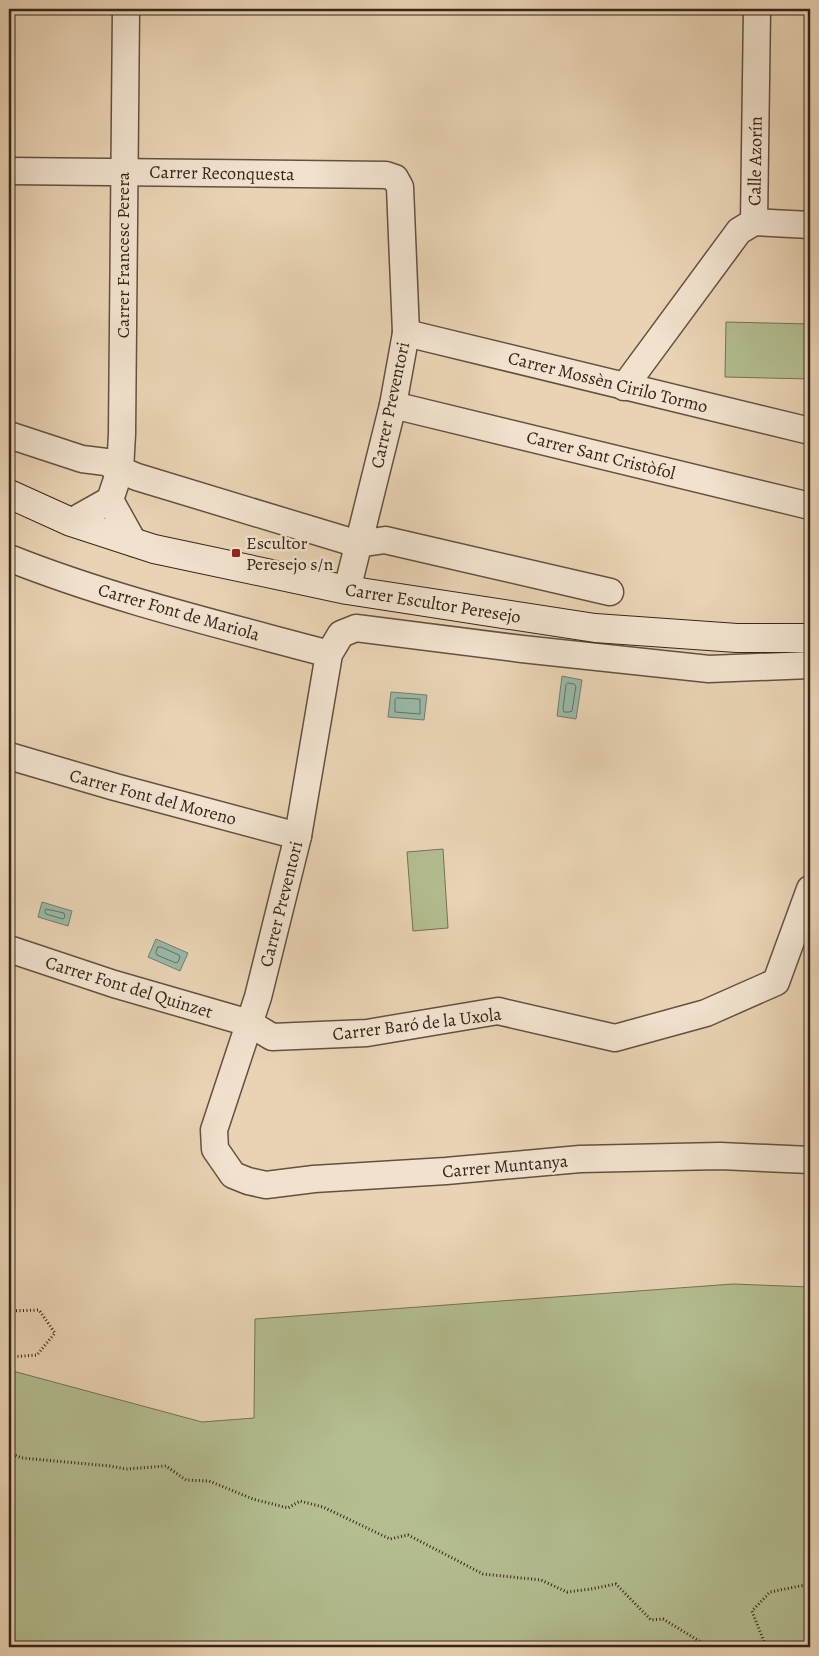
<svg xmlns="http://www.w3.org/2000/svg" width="819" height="1656" font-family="Alegreya,serif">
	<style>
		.green { fill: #b3bd90; stroke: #747255 }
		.water { fill: #99b9a7; stroke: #717e6f }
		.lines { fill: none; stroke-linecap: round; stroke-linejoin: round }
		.shore { stroke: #687060; stroke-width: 1 }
		.street-casing { stroke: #635140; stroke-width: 29 }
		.secondary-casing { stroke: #36261a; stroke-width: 30 }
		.path { stroke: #36261a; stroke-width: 3; stroke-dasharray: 1 2.5; stroke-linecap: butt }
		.street { stroke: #f1e2ce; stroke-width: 26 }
		.secondary { stroke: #f1e2ce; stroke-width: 28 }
		.poi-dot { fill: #8f2418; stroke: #f1e2ce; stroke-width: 2 }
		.labels { text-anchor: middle; stroke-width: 5; stroke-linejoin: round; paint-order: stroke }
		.street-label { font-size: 18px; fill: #36261a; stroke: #f1e2ce }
		.poi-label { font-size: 18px; fill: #36261a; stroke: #f1e2ce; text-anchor: start }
	</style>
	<rect width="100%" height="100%" fill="#e9d3b4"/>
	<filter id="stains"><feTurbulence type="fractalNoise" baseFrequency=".004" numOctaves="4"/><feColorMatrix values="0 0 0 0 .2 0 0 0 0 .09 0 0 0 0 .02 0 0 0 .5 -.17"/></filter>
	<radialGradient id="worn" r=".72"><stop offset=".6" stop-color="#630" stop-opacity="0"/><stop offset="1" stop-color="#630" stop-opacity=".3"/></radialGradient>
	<g class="green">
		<polygon points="726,322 810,324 810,379 725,377"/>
		<polygon points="443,849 448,928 413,931 407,852"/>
		<polygon points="733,1284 810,1287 810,1647 9,1647 9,1370 202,1422 254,1418 255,1319"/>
	</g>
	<g class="water">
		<polygon points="562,676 582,680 576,719 557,716"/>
		<polygon points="391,692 427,695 424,720 388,717"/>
		<polygon points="42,902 72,911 68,926 38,917"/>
		<polygon points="156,939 188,953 180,971 148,957"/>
	</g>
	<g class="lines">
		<g class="shore">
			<polygon points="568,683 574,684 576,686 572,711 569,712 564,712 563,709 566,685"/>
			<polygon points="397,698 420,699 420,714 395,712 395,700"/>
			<polygon points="46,909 64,913 65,917 63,919 46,914 45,912"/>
			<polygon points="158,947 161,947 179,955 180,957 178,962 176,963 157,955 156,953"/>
		</g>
		<g class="street-casing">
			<g id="street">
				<polyline points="9,171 386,175 395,178 400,187 406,333 393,405 347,590"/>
				<polyline points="754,222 810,225"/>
				<polyline points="406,333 810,431"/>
				<polyline points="624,387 739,231 754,222 757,9"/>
				<polyline points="393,405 810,506"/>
				<polyline points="9,435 82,459 106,462 120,470 137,477 358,544 385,540 610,592"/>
				<polyline points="110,500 134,543"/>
				<polyline points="71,522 110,500 120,470 122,434 126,9"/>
				<path d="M9,558C112,599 222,625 329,654"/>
				<polyline points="810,665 709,669 522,649 356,628 341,634 329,654 298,836 258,997 214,1130 215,1149 233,1175 248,1181 266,1185 314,1179 446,1171 580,1159 720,1156 810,1160"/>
				<polyline points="9,756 115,787 298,836"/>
				<polyline points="9,949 114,984 249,1023 272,1037 367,1033 498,1011 615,1038 706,1013 776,982 810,889"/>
			</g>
		</g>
		<g class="secondary-casing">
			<polyline id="secondary" points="9,494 71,522 154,549 347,590 595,628 737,638 810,638"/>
		</g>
		<g class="path">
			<polyline points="9,1311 39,1310 55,1333 37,1355 9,1357"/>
			<polyline points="9,1453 22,1458 110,1466 126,1469 166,1466 186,1480 209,1481 253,1499 288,1508 300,1501 323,1507 390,1539 408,1535 483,1574 541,1580 567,1592 591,1589 616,1584 651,1620 663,1619 709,1647"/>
			<polyline points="762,1647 765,1644 752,1611 770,1592 810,1584"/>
		</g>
		<use href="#street" class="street"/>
		<use href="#secondary" class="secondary"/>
	</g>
	<rect class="poi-dot" x="231" y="548" width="10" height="10" rx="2.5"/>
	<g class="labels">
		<g class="street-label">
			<text transform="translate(755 161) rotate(-89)" y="6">Calle Azorín</text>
			<text transform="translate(222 173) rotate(1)" y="6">Carrer Reconquesta</text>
			<text transform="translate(123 255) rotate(-90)" y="6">Carrer Francesc Perera</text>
			<text transform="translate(608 382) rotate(14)" y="6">Carrer Mossèn Cirilo Tormo</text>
			<text transform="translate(390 405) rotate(-78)" y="6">Carrer Preventori</text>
			<text transform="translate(601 455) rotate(14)" y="6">Carrer Sant Cristòfol</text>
			<text transform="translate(433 603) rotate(9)" y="6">Carrer Escultor Peresejo</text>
			<text transform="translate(179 612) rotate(16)" y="6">Carrer Font de Mariola</text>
			<text transform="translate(153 797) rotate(15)" y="6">Carrer Font del Moreno</text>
			<text transform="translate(281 904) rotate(-76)" y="6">Carrer Preventori</text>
			<text transform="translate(129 987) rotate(17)" y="6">Carrer Font del Quinzet</text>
			<text transform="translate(417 1024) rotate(-7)" y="6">Carrer Baró de la Uxola</text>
			<text transform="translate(505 1166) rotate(-5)" y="6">Carrer Muntanya</text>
		</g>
		<g class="poi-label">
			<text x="246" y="549">Escultor<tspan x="246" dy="21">Peresejo s/n</tspan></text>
		</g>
	</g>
	<rect width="819" height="1656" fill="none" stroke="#e9d3b4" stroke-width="30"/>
	<rect x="10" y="10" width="799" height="1636" fill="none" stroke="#36261a" stroke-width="2.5"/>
	<rect x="15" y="15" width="789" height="1626" fill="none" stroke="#36261a"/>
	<rect width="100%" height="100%" filter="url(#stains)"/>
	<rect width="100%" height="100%" fill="url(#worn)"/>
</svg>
